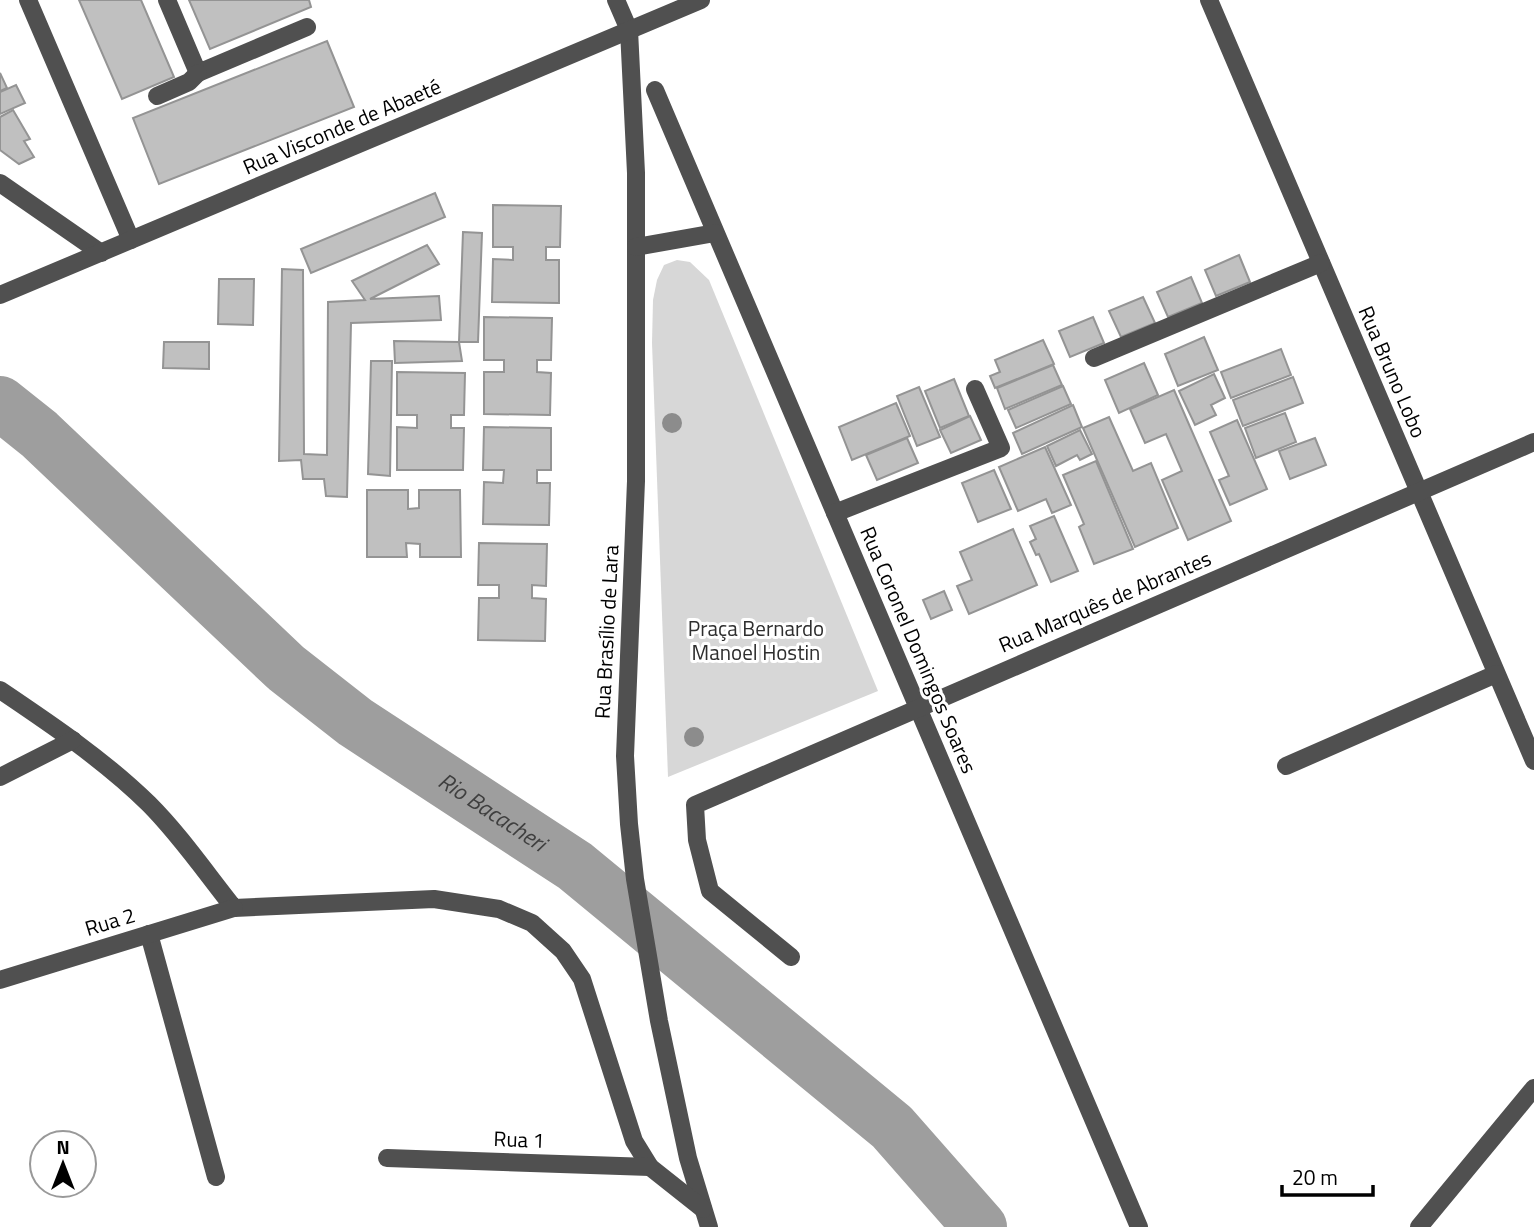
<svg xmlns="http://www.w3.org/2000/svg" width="1534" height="1227" font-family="'Titillium Web',sans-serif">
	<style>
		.green { fill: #d7d7d7 }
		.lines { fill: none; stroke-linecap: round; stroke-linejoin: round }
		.river { stroke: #9e9e9e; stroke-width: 54 }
		.building { fill: #c0c0c0; stroke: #949494; stroke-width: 2 }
		.minor { stroke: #505050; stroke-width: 18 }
		.tree { fill: #8c8c8c }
		.labels { text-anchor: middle; stroke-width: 6; stroke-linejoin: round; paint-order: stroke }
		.street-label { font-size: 21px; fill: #000; stroke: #fff }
		.park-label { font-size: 21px; fill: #2e2e2e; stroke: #fff }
		.water-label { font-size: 23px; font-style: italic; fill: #3f3f3f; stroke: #fff }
	</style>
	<rect width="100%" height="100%" fill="#fff"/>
	<polygon class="green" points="677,260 690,262 709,280 878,691 668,777 652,343 653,300 657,280 664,265"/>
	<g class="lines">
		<path class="river" id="s1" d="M0,403L39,434L286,668L355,722L575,866L892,1127L980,1227"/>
	</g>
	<g class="building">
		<polygon points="79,0 141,0 174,77 122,99"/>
		<polygon points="189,0 309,0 311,7 210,49"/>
		<polygon points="327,41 354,107 159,184 133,118"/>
		<polygon points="0,73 7,88 0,91"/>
		<polygon points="16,85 25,103 0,114 0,92"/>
		<polygon points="13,110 30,139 24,141 34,157 19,164 0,150 0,117"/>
		<polygon points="435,193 445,217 311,273 301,249"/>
		<polygon points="493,205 561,206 560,247 546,247 546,260 559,260 559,303 492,302 493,259 513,260 513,247 493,247"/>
		<polygon points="463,232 482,233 478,342 459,342"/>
		<polygon points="427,245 439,264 370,299 439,296 441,320 351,323 347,497 326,496 324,479 303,479 301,460 279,461 282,269 303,270 304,454 327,455 328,302 365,300 352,281"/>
		<polygon points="1239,255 1250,282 1216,296 1205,270"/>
		<polygon points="1191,277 1202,303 1168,317 1157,292"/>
		<polygon points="219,279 254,279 253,325 218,324"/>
		<polygon points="1143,297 1155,323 1121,337 1109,311"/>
		<polygon points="484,317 552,318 551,360 537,360 537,372 551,373 550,415 484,414 484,372 504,372 504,360 484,360"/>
		<polygon points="1093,317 1104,343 1070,357 1059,331"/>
		<polygon points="1204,337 1218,370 1178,386 1165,354"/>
		<polygon points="1043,340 1054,364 995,388 990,376 1000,372 995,360"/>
		<polygon points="394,341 459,342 462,361 395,363"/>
		<polygon points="164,342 209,342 209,369 163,368"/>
		<polygon points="1281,349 1291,375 1231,398 1221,372"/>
		<polygon points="371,361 392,361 390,476 368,474"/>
		<polygon points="1144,363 1158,395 1119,413 1105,380"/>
		<polygon points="1053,365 1062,385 1005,409 997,388"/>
		<polygon points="397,372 465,373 464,415 451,415 451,428 464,428 463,470 397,470 397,427 417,428 417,415 397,415"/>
		<polygon points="1214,374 1225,398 1211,405 1216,415 1195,425 1179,391"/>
		<polygon points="1293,377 1303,403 1243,426 1233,400"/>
		<polygon points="954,379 969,416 940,428 925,391"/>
		<polygon points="1063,386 1071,404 1016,428 1008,410"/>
		<polygon points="919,387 940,437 917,446 897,396"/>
		<polygon points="1174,390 1231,521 1188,540 1162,480 1182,471 1166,434 1145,443 1130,409"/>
		<polygon points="896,403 910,436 852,460 839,427"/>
		<polygon points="1073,405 1082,427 1022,454 1013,433"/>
		<polygon points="1285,413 1296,442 1256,458 1245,428"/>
		<polygon points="970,416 981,440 951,453 940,430"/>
		<polygon points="1109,417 1133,471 1151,463 1178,528 1135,547 1083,428"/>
		<polygon points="1237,420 1267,489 1230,505 1219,480 1229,476 1210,432"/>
		<polygon points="484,427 551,428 551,470 537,470 537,483 550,483 549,525 483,524 484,482 503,483 504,470 483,470"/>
		<polygon points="1080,430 1092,454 1080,460 1077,455 1056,466 1047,446"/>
		<polygon points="907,438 918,463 877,480 866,455"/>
		<polygon points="1315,438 1326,465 1290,479 1279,451"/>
		<polygon points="1045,447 1071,505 1052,513 1046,499 1018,511 999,467"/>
		<polygon points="1096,461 1133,549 1094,564 1079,527 1084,524 1063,475"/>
		<polygon points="994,470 1011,509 978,522 962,483"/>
		<polygon points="367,490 408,490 408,509 419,508 419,490 460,490 461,557 420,557 420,544 406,543 407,557 367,557"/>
		<polygon points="1054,516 1078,571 1051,582 1039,554 1036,555 1030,542 1036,539 1030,526"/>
		<polygon points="1013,529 1037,585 969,614 957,586 972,580 960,552"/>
		<polygon points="479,543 547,544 546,586 532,585 532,598 546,599 545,641 478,640 479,598 499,598 499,585 478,585"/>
		<polygon points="944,591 952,610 931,619 923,600"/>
	</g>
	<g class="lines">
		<g class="minor">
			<polyline points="28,0 131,240"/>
			<polyline points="167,0 198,73 307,27"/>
			<polyline points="616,0 629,30 636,173 636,481 625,756 629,824 635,879 659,1021 688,1158 709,1227"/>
			<polyline points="1209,0 1534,761"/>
			<polyline points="655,90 1139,1227"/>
			<polyline points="157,96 189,82 198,73"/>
			<polyline points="0,183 101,253"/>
			<polyline points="636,247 715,233"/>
			<polyline points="0,295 701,0"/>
			<polyline points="1094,358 1321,263"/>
			<polyline points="835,513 1001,448 975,389"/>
			<path d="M0,690C52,725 104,760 149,804C180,835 206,873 234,908L434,899L499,909L532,923L563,951L582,979L634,1141L650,1167L703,1209"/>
			<polyline points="1286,766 1496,674"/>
			<polyline points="0,777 73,740"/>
			<polyline points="149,934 216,1177"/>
			<polyline points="791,957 710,891 697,840 695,805 1534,442"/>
			<polyline points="0,980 234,908"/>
			<polyline points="387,1158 650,1167"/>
			<polyline points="1419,1227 1534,1088"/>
		</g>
	</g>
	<g class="tree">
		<circle cx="672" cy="423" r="10"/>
		<circle cx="694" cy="737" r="10"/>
	</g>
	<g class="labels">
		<g class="street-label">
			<text transform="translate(342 127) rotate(-23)" y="7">Rua Visconde de Abaeté</text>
			<text transform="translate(1392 372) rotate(67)" y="7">Rua Bruno Lobo</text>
			<text transform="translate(1105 602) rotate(-23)" y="7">Rua Marquês de Abrantes</text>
			<text transform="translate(607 632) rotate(-87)" y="7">Rua Brasílio de Lara</text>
			<text transform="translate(918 650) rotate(67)" y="7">Rua Coronel Domingos Soares</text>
			<text transform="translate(110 922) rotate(-17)" y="7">Rua 2</text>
			<text transform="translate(519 1140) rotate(2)" y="7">Rua 1</text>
		</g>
		<g class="park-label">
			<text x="756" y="636">Praça Bernardo<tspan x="756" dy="24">Manoel Hostin</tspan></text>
		</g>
		<g class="water-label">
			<text dy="8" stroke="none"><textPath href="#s1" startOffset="642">Rio Bacacheri</textPath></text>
		</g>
	</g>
	<g transform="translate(63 1164)"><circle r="33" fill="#ffffff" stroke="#999999" stroke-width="2"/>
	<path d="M0-5L12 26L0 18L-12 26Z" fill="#000000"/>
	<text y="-10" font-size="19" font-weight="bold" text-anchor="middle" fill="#000000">N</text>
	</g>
	<path d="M1282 1185v10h91v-10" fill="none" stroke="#000000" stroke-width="3.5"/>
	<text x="1292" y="1185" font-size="21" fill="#000000" stroke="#ffffff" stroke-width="5" paint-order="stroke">20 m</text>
</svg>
